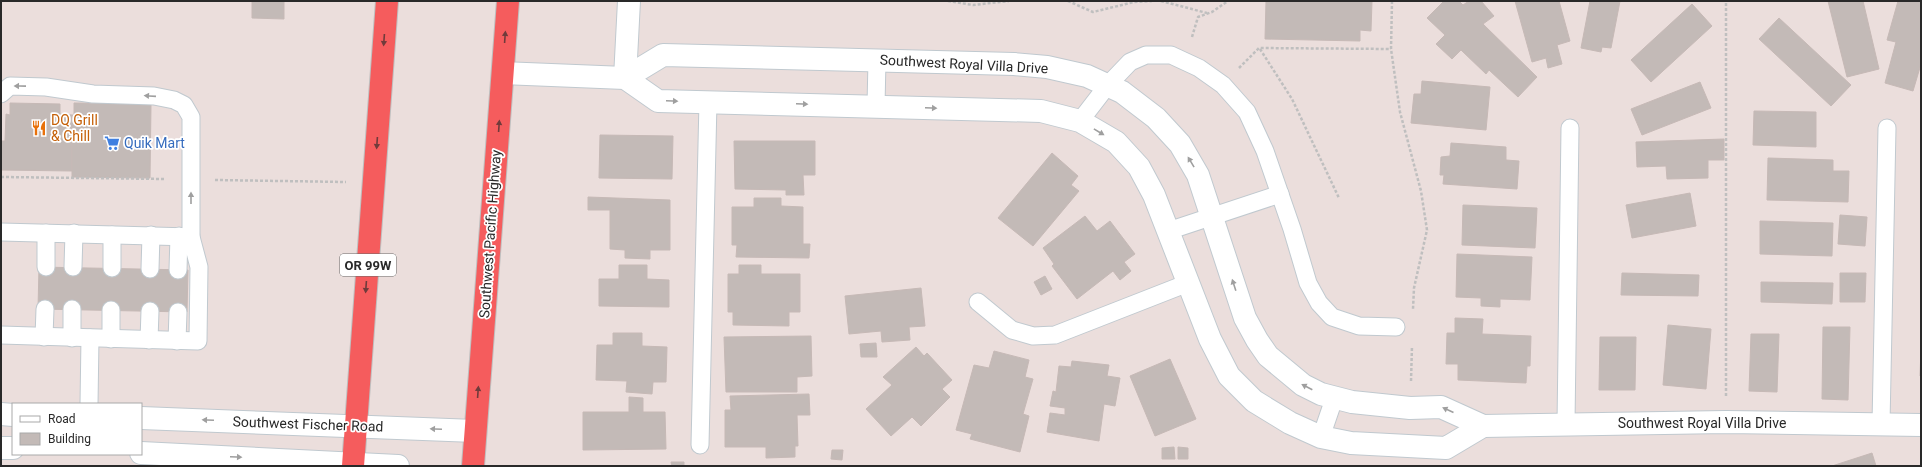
<svg xmlns="http://www.w3.org/2000/svg" width="1922" height="467" font-family="Roboto,sans-serif">
	<style>
		.building { fill: #c3bab7; stroke: #c6b9b6 }
		.lines { fill: none; stroke-linecap: round; stroke-linejoin: round }
		.lane-casing { stroke: #c0c9cf; stroke-width: 19 }
		.street-casing { stroke: #c0c9cf; stroke-width: 24 }
		.secondary-casing { stroke: #c0c9cf; stroke-width: 24 }
		.highway-casing { stroke: #bfbfbf; stroke-width: 24 }
		.path { stroke: #bfbfbf; stroke-width: 2.5; stroke-dasharray: 3 2; stroke-linecap: butt }
		.lane { stroke: #fff; stroke-width: 17 }
		.street { stroke: #fff; stroke-width: 22 }
		.secondary { stroke: #fff; stroke-width: 22 }
		.highway { stroke: #f55c5d; stroke-width: 22 }
		.oneway { fill: #703b3b }
		.oneway2 { fill: #9f9f9f }
		.labels { text-anchor: middle; stroke-width: 3.5; stroke-linejoin: round; paint-order: stroke }
		.shield { fill: #fff; stroke: #696969; stroke-width: 1 }
		.shield-label { font-size: 13px; font-weight: bold; fill: #292929 }
		.street-label { font-size: 14px; fill: #292929; stroke: #fff }
		.food-label { font-size: 14px; fill: #c56008; stroke: #fff; text-anchor: start }
		.shop-label { font-size: 14px; fill: #366cbe; stroke: #fff; text-anchor: start }
	</style>
	<rect width="100%" height="100%" fill="#ebdedc"/>
	<g class="building">
		<polygon points="252,1 284,1 284,19 252,18"/>
		<polygon points="1266,1 1372,1 1371,31 1360,30 1360,41 1265,39"/>
		<polygon points="1444,1 1459,1 1463,5 1469,1 1481,1 1494,16 1483,24 1537,77 1518,97 1489,70 1486,74 1461,50 1452,59 1436,44 1445,35 1427,18"/>
		<polygon points="1515,1 1559,1 1570,41 1557,45 1562,64 1548,68 1546,58 1532,62"/>
		<polygon points="1590,1 1620,1 1611,48 1602,47 1601,52 1581,48"/>
		<polygon points="1828,1 1863,1 1879,69 1847,77"/>
		<polygon points="1898,1 1921,1 1921,64 1913,91 1885,83 1896,42 1887,40"/>
		<polygon points="1692,4 1712,26 1651,82 1631,60"/>
		<polygon points="1779,18 1851,85 1831,106 1759,39"/>
		<polygon points="1422,81 1490,87 1486,130 1411,123 1414,94 1421,94"/>
		<polygon points="1700,82 1711,108 1642,135 1631,109"/>
		<polygon points="10,103 60,104 60,114 72,115 72,171 1,170 1,141 5,141 6,114 10,115"/>
		<polygon points="74,103 151,104 150,178 72,177 72,115 74,115"/>
		<polygon points="1754,111 1816,112 1816,147 1753,145"/>
		<polygon points="600,135 673,136 672,179 599,178"/>
		<polygon points="1724,139 1724,160 1708,160 1708,178 1667,179 1666,166 1637,167 1636,142"/>
		<polygon points="734,141 815,141 815,175 803,175 804,195 786,195 786,190 735,189"/>
		<polygon points="1451,143 1506,147 1506,160 1519,161 1517,189 1443,184 1444,175 1440,175 1441,157 1450,156"/>
		<polygon points="1052,153 1078,176 1071,185 1079,191 1033,246 998,218"/>
		<polygon points="1768,158 1833,160 1833,171 1849,171 1848,202 1767,200"/>
		<polygon points="1690,193 1696,226 1632,238 1626,205"/>
		<polygon points="588,197 670,200 670,250 650,250 650,259 625,258 625,250 610,249 610,210 588,210"/>
		<polygon points="754,198 781,198 781,206 803,207 803,244 810,244 809,258 736,257 737,245 732,245 732,207 754,207"/>
		<polygon points="1463,205 1537,208 1535,248 1462,245"/>
		<polygon points="1840,215 1867,217 1865,246 1838,244"/>
		<polygon points="1085,216 1097,231 1110,221 1135,254 1124,262 1131,271 1120,280 1113,271 1077,299 1052,266 1054,264 1043,248"/>
		<polygon points="1760,221 1833,223 1832,256 1760,254"/>
		<polygon points="1457,254 1532,257 1530,300 1500,299 1500,307 1481,306 1481,298 1456,297"/>
		<polygon points="619,265 647,265 647,279 669,280 669,307 599,306 599,279 619,279"/>
		<polygon points="739,265 761,265 761,274 800,274 800,312 789,312 789,326 733,325 733,312 728,312 728,274 739,274"/>
		<polygon points="39,267 188,270 187,312 38,309"/>
		<polygon points="1622,273 1699,275 1698,296 1621,295"/>
		<polygon points="1840,273 1866,273 1865,302 1840,302"/>
		<polygon points="1045,276 1052,289 1041,295 1034,282"/>
		<polygon points="1761,282 1833,283 1832,304 1761,302"/>
		<polygon points="921,288 925,326 909,327 910,340 882,342 881,331 849,334 845,296"/>
		<polygon points="1455,318 1483,319 1482,334 1531,336 1530,366 1527,366 1526,383 1458,380 1458,364 1446,364 1447,333 1455,333"/>
		<polygon points="1668,325 1711,329 1706,389 1663,385"/>
		<polygon points="1823,327 1850,327 1848,400 1822,399"/>
		<polygon points="613,333 642,333 642,346 667,347 666,382 653,382 652,394 626,392 627,381 596,380 597,345 613,345"/>
		<polygon points="1751,334 1779,334 1777,392 1749,391"/>
		<polygon points="811,336 812,376 797,377 797,392 726,392 724,337"/>
		<polygon points="1600,337 1636,337 1635,390 1599,390"/>
		<polygon points="876,343 877,357 861,357 860,344"/>
		<polygon points="916,347 924,356 927,353 952,380 942,389 950,397 921,426 912,417 891,436 866,409 892,385 883,377"/>
		<polygon points="1921,348 1921,377 1920,376"/>
		<polygon points="994,351 1029,360 1025,377 1033,379 1023,414 1029,416 1020,452 970,439 972,434 956,430 974,365 989,368"/>
		<polygon points="1170,359 1196,419 1155,436 1130,376"/>
		<polygon points="1072,361 1109,365 1107,376 1120,378 1115,406 1104,404 1099,441 1047,432 1050,413 1065,415 1065,408 1050,406 1053,391 1056,392 1059,366 1071,367"/>
		<polygon points="809,394 810,415 797,415 798,446 795,446 795,457 766,458 766,447 725,447 725,410 731,410 730,396"/>
		<polygon points="629,397 643,398 643,412 665,412 666,449 583,450 583,412 629,412"/>
		<polygon points="1174,447 1175,459 1162,459 1162,448"/>
		<polygon points="1178,447 1188,448 1188,459 1178,459"/>
		<polygon points="832,450 843,450 842,460 831,459"/>
		<polygon points="1872,453 1876,466 1832,466"/>
		<polygon points="671,462 684,462 684,466 672,466"/>
	</g>
	<g class="lines">
		<g class="lane-casing">
			<g id="lane">
				<polyline points="1,94 10,86 46,87 93,94 154,96 174,100 184,105 191,117 191,237 199,267 198,341 1,335"/>
				<polyline points="876,106 877,60"/>
				<polyline points="1080,121 1107,86 1130,62 1146,55 1171,55 1199,68 1223,85 1247,112 1265,151 1292,229 1308,283 1319,303 1332,317 1359,326 1396,327"/>
				<polyline points="1168,231 1280,194"/>
				<polyline points="1,232 191,237"/>
				<polyline points="46,267 46,233"/>
				<polyline points="73,267 74,233"/>
				<polyline points="112,268 112,235"/>
				<polyline points="150,269 151,235"/>
				<polyline points="178,270 179,236"/>
				<polyline points="978,302 1012,330 1033,336 1055,335 1188,283"/>
				<polyline points="44,337 45,309"/>
				<polyline points="72,338 72,309"/>
				<polyline points="111,339 111,310"/>
				<polyline points="149,340 150,311"/>
				<polyline points="177,341 178,312"/>
				<polyline points="89,404 90,338"/>
				<polyline points="1566,424 1570,128"/>
				<polyline points="1881,424 1887,128"/>
				<polyline points="1321,437 1334,399"/>
				<polyline points="700,445 708,102"/>
			</g>
		</g>
		<g class="street-casing">
			<g id="street">
				<polyline points="503,73 625,78 658,101 1041,111 1080,121 1116,142 1139,167 1154,195 1210,339 1229,376 1254,401 1290,423 1321,437 1351,443 1446,448 1483,426"/>
				<polyline points="625,78 663,55 1014,64 1047,67 1087,76 1122,92 1156,118 1180,144 1198,175 1245,318 1257,340 1268,356 1303,385 1321,394 1352,402 1410,408 1441,407 1483,426 1726,422 1921,425"/>
				<polyline points="625,78 629,1"/>
			</g>
		</g>
		<g class="secondary-casing">
			<g id="secondary">
				<polyline points="1,414 13,415"/>
				<polyline points="141,418 475,431"/>
				<polyline points="1,448 13,448"/>
				<polyline points="141,453 398,466"/>
			</g>
		</g>
		<g class="highway-casing">
			<g id="highway">
				<polyline points="353,466 387,1"/>
				<polyline points="473,466 508,1"/>
			</g>
		</g>
		<g class="path">
			<polyline points="948,1 973,5 1009,1"/>
			<polyline points="1068,1 1093,12 1134,2 1152,1"/>
			<polyline points="1161,1 1207,13"/>
			<polyline points="1392,1 1391,49 1400,112 1421,191 1427,230 1414,288 1413,309"/>
			<polyline points="1192,37 1198,17 1212,12 1228,1"/>
			<polyline points="1260,49 1292,99 1339,198"/>
			<polyline points="1239,68 1259,48 1391,49"/>
			<polyline points="1,177 166,179"/>
			<polyline points="215,180 346,182"/>
			<polyline points="1411,381 1412,346"/>
			<polyline points="1726,396 1726,1"/>
		</g>
		<use href="#lane" class="lane"/>
		<use href="#street" class="street"/>
		<use href="#secondary" class="secondary"/>
		<use href="#highway" class="highway"/>
	</g>
	<defs><path id="oneway-solid" d="M-6-.8H1V-3.2L6.5 0L1 3.2V.8H-6Z"/></defs>
	<g class="oneway">
		<use href="#oneway-solid" transform="translate(505 37) rotate(-86)"/>
		<use href="#oneway-solid" transform="translate(384 40) rotate(94)"/>
		<use href="#oneway-solid" transform="translate(499 126) rotate(-86)"/>
		<use href="#oneway-solid" transform="translate(377 143) rotate(94)"/>
		<use href="#oneway-solid" transform="translate(366 287) rotate(94)"/>
		<use href="#oneway-solid" transform="translate(478 392) rotate(-86)"/>
	</g>
	<g class="oneway2">
		<use href="#oneway-solid" transform="translate(20 86) rotate(-179)"/>
		<use href="#oneway-solid" transform="translate(150 96) rotate(-176)"/>
		<use href="#oneway-solid" transform="translate(672 101) rotate(2)"/>
		<use href="#oneway-solid" transform="translate(802 104) rotate(2)"/>
		<use href="#oneway-solid" transform="translate(931 108) rotate(2)"/>
		<use href="#oneway-solid" transform="translate(1099 132) rotate(31)"/>
		<use href="#oneway-solid" transform="translate(1191 162) rotate(-121)"/>
		<use href="#oneway-solid" transform="translate(191 198) rotate(-90)"/>
		<use href="#oneway-solid" transform="translate(1234 285) rotate(-108)"/>
		<use href="#oneway-solid" transform="translate(1307 387) rotate(-153)"/>
		<use href="#oneway-solid" transform="translate(1448 410) rotate(-156)"/>
		<use href="#oneway-solid" transform="translate(208 420) rotate(-178)"/>
		<use href="#oneway-solid" transform="translate(436 429) rotate(-178)"/>
		<use href="#oneway-solid" transform="translate(236 457) rotate(2)"/>
	</g>
	<defs>
		<g id="restaurant-bare" transform="scale(1.2)"><path d="M-5-6h1v4h1v-4h1v4h1v-4h1v5L-1.5 .5V6h-2V.5L-5-1ZM5-6V6H3V1.5H1.5Q1.5-4 5-6Z" fill="#e8710a" stroke="#fff" stroke-width="2.5" paint-order="stroke"/></g>
		<g id="supermarket-bare" transform="scale(1.2)"><path d="M-6-5.5h2.5l.6 2H6L4.5 2H-2.5L-4.4-4H-6ZM-1.5 3.2a1.3 1.3 0 1 0 .1 0ZM3 3.2a1.3 1.3 0 1 0 .1 0Z" fill="#3f7fe0" stroke="#fff" stroke-width="2.5" paint-order="stroke"/></g>
	</defs>
	<g fill-rule="evenodd">
		<use href="#restaurant-bare" x="39" y="128"/>
		<use href="#supermarket-bare" x="112" y="143"/>
	</g>
	<g class="labels">
		<rect class="shield" x="340" y="254" width="56" height="22" rx="3"/>
		<g class="shield-label">
			<text x="368" y="270">OR 99W</text>
		</g>
		<g class="street-label">
			<text transform="translate(964 64) rotate(3)" y="5">Southwest Royal Villa Drive</text>
			<text transform="translate(490 234) rotate(-86)" y="5">Southwest Pacific Highway</text>
			<text x="1702" y="428">Southwest Royal Villa Drive</text>
			<text transform="translate(308 424) rotate(2)" y="5">Southwest Fischer Road</text>
		</g>
		<g class="food-label">
			<text x="51" y="125">DQ Grill<tspan x="51" dy="16">&amp; Chill</tspan></text>
		</g>
		<g class="shop-label">
			<text x="124" y="148">Quik Mart</text>
		</g>
	</g>
	<rect width="1922" height="467" fill="none" stroke="#292929" stroke-width="4"/>
	<rect x="12" y="403" width="130" height="52" fill="#ffffff" stroke="#a9a9a9"/>
	<rect x="20" y="416" width="20" height="6" fill="#ffffff" stroke="#a9a9a9"/>
	<text x="48" y="423" font-size="12" fill="#292929">Road</text>
	<rect x="20" y="433" width="20" height="12" fill="#c3bab7" stroke="#a9a9a9"/>
	<text x="48" y="443" font-size="12" fill="#292929">Building</text>
</svg>
